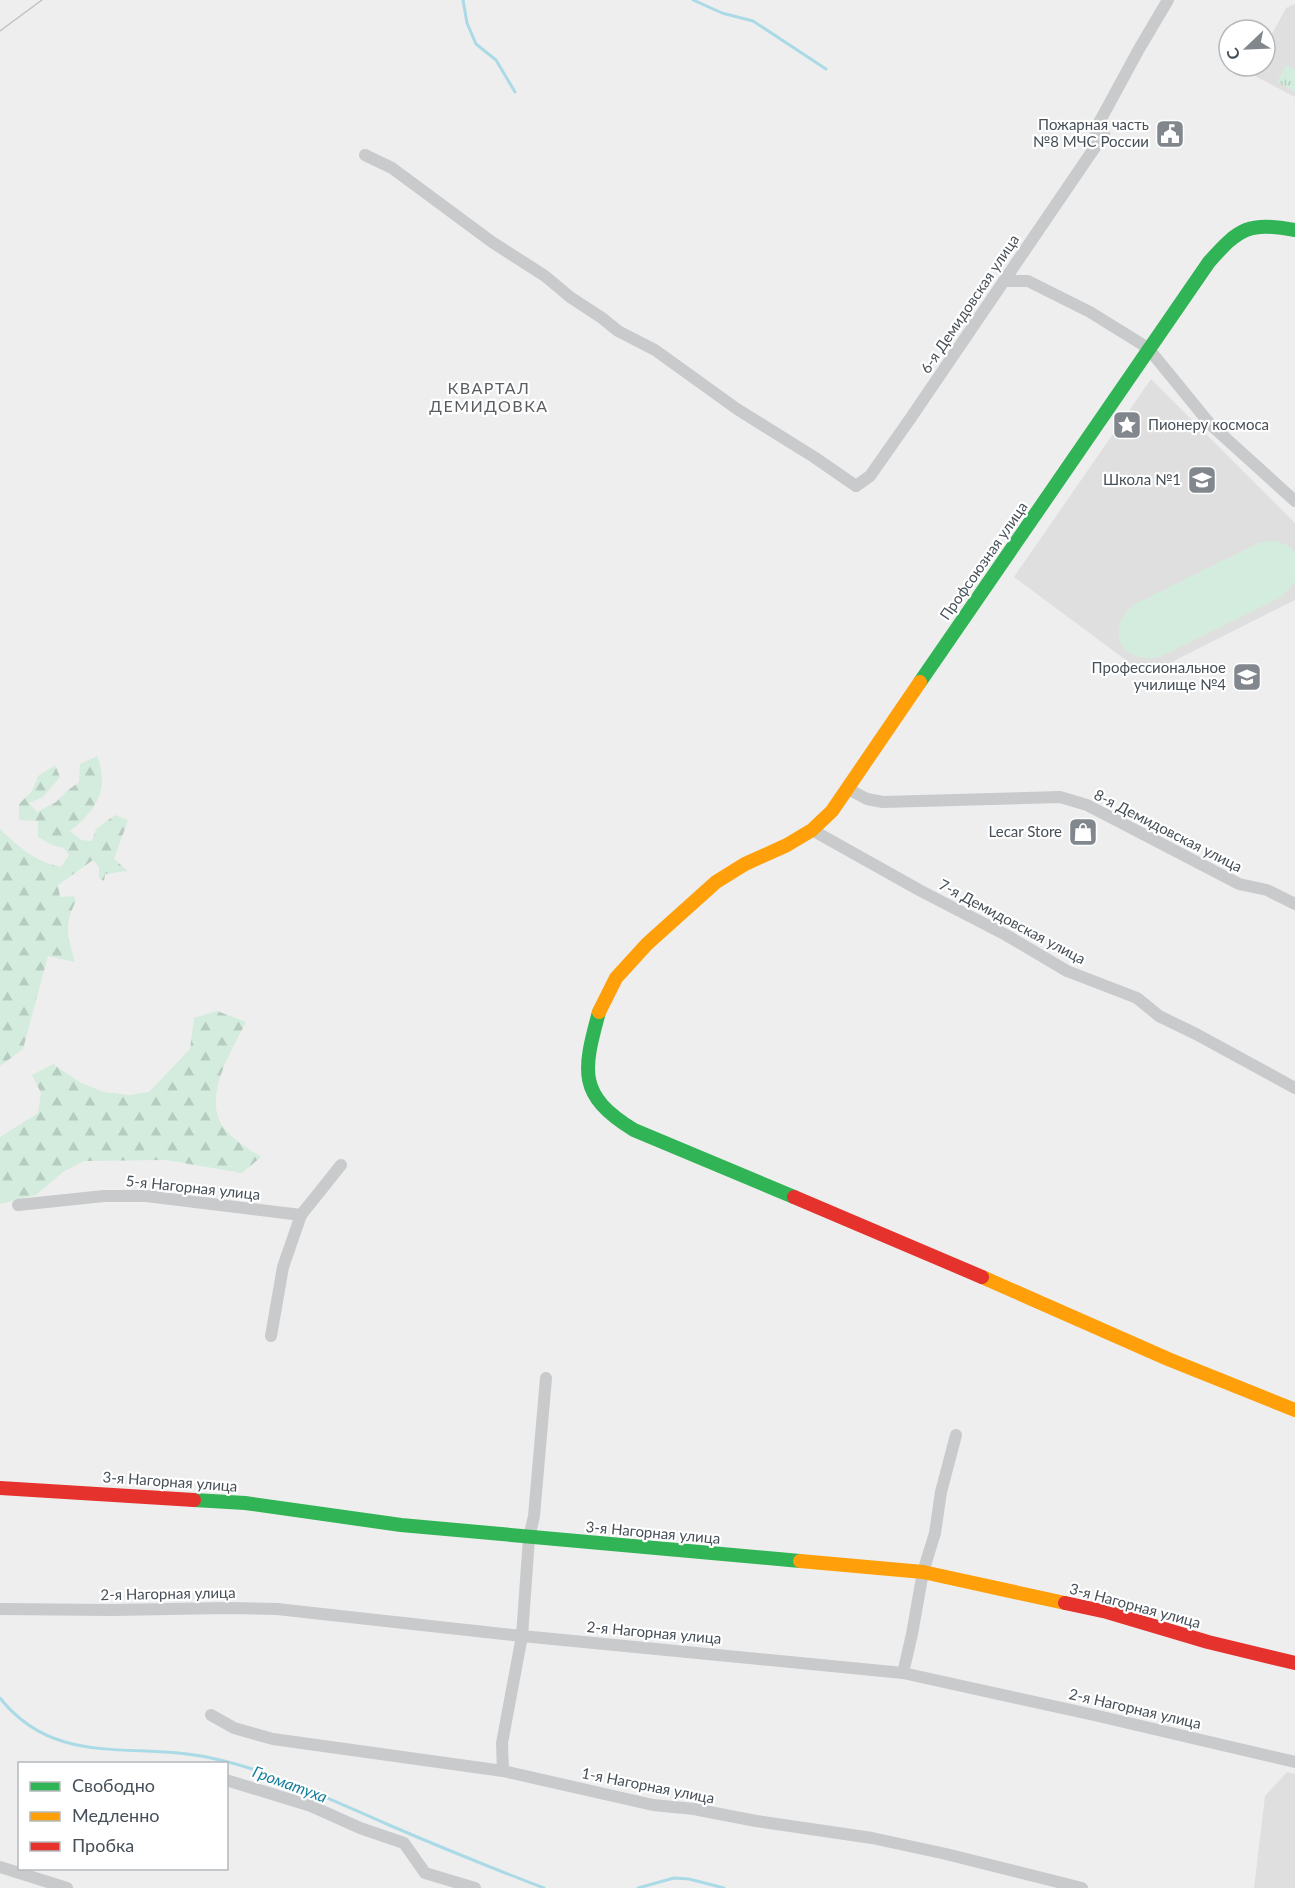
<svg xmlns="http://www.w3.org/2000/svg" width="1295" height="1888" font-family="Lato,sans-serif">
	<style>
		.education { fill: #e0dfdf }
		.grass { fill: url(#grass-tufts) }
		.forest { fill: url(#forest-firs) }
		.pitch { fill: #d4ecdd }
		.lines { fill: none; stroke-linecap: round; stroke-linejoin: round }
		.stream { stroke: #abdae7; stroke-width: 3 }
		.street { stroke: #c8cacc; stroke-width: 12 }
		.fast { stroke: #30b455; stroke-width: 14 }
		.slow { stroke: #ff9f0a; stroke-width: 14 }
		.jam { stroke: #e5322d; stroke-width: 14 }
		.tram { stroke: #c3c4c6; stroke-width: 1.5 }
		.labels { text-anchor: middle; stroke-width: 4.5; stroke-linejoin: round; paint-order: stroke }
		.poi-label { font-size: 15px; fill: #475058; stroke: #fff; text-anchor: end }
		.street-label { font-size: 15px; fill: #475058; stroke: #fff }
		.neighbourhood-label { font-size: 16px; letter-spacing: 1.5px; fill: #5a5d61; stroke: #fff }
		.water-label { font-size: 16px; font-style: italic; fill: #177e9b; stroke: #fff }
	</style>
	<defs>
		<pattern id="grass-tufts" width="24" height="20" patternUnits="userSpaceOnUse" patternTransform="scale(1.5)"><rect width="24" height="20" fill="#d4ecdd"/><path d="M3 7l-1-3M5 7V3M7 7l1-3M15 17l-1-3M17 17v-4M19 17l1-3" fill="none" stroke="#b7ccc0"/></pattern>
		<pattern id="forest-firs" width="22" height="20" patternUnits="userSpaceOnUse" patternTransform="scale(1.5)"><rect width="22" height="20" fill="#d4ecdd"/><path d="M5 1l3.5 6h-7zM16 11l3.5 6h-7z" fill="#b7ccc0"/></pattern>
	</defs>
	<rect width="100%" height="100%" fill="#eee"/>
	<g class="education">
		<polygon points="1295,4 1295,97 1251,74 1255,66 1265,66 1265,47 1286,8"/>
		<polygon points="1151,379 1295,523 1295,600 1146,675 1014,577"/>
		<polygon points="1287,1772 1295,1774 1295,1888 1254,1888 1265,1796"/>
	</g>
	<polygon class="grass" points="1286,65 1295,69 1295,92 1277,82"/>
	<g class="forest">
		<path d="M97,756C110,790 96,810 70,831L81,840L92,841L96,829L115,815L128,820L114,859L128,871L105,874L104,881L99,878V867L93,860L58,885L60,897L74,896L76,901C63,926 68,937 75,962L48,956L23,1049L0,1066V829C20,848 34,861 61,867L69,855L64,848L52,845L38,837V821L19,820V804L32,791L38,776L55,765L60,777L43,797L29,803L37,812L56,802L67,791L79,782L80,764Z"/>
		<path d="M217,1011L246,1022C232,1050 201,1098 224,1128C233,1140 249,1149 261,1157L242,1173L166,1160L84,1161L63,1172L36,1195L0,1204V1137L38,1113L41,1093L32,1075L53,1064L81,1083L104,1092L130,1095L149,1092L190,1049L194,1018Z"/>
	</g>
	<path class="pitch" d="M1267,541C1278,541 1287,543 1295,552V583L1281,597L1160,657C1121,665 1104,631 1133,605L1256,544Z"/>
	<g class="lines">
		<g class="stream">
			<polyline points="463,0 467,23 476,44 496,60 515,92"/>
			<polyline points="693,0 722,13 753,21 826,69"/>
			<path d="M0,1698C56,1769 135,1741 211,1758C273,1771 331,1800 389,1825C440,1847 492,1868 544,1888"/>
			<polyline points="638,1888 674,1878 689,1879 724,1888"/>
		</g>
		<g class="street">
			<polyline points="1095,130 1139,49 1168,0"/>
			<polyline points="365,155 392,168 492,242 545,276 570,297 602,318 618,331 655,350 737,409 814,457 856,486 870,476 910,419 1104,134"/>
			<polyline points="1004,281 1028,281 1090,312 1148,348 1210,424 1295,501"/>
			<polyline points="848,789 867,799 883,802 1060,797 1087,805 1239,884 1267,890 1295,904"/>
			<polyline points="812,830 921,891 1006,935 1067,971 1137,998 1159,1016 1196,1034 1295,1088"/>
			<polyline points="18,1205 104,1196 146,1196 301,1215 341,1165"/>
			<polyline points="271,1336 283,1267 301,1215"/>
			<polyline points="0,1609 112,1610 227,1608 277,1609 522,1636 903,1673 1094,1715 1295,1762"/>
			<polyline points="903,1673 912,1634 923,1572 935,1533 941,1492 956,1435"/>
			<polyline points="211,1715 234,1728 273,1739 503,1771 653,1805 694,1809 756,1821 872,1838 946,1854 1082,1888"/>
			<polyline points="503,1771 502,1743 522,1636 529,1538 534,1516 546,1378"/>
			<polyline points="226,1780 311,1806 360,1828 404,1843 425,1873 475,1888"/>
			<polyline points="0,1867 67,1888"/>
		</g>
		<g class="fast">
			<path d="M920,682L1209,262C1240,227 1249,222 1295,230"/>
			<path d="M599,1012C583,1071 577,1095 634,1130L794,1197"/>
			<polyline points="194,1500 245,1503 401,1525 800,1561"/>
		</g>
		<g class="slow">
			<polyline points="599,1012 616,978 647,944 716,882 745,864 787,845 812,830 832,811 920,682"/>
			<polyline points="982,1277 1168,1359 1295,1410"/>
			<polyline points="800,1561 923,1572 1065,1603"/>
		</g>
		<g class="jam">
			<polyline points="794,1197 982,1277"/>
			<polyline points="0,1488 194,1500"/>
			<polyline points="1065,1603 1107,1612 1208,1642 1295,1663"/>
		</g>
		<polyline class="tram" points="0,31 42,0"/>
	</g>
	<defs>
		<g id="civic-square" transform="scale(1.5)"><rect x="-9" y="-9" width="18" height="18" rx="4" fill="#81878c" stroke="#fff"/><path d="M-.6-6.5H3V-4.5H.6V-3L4-1V1h2V6H-6V1h2V-1L-.6-3ZM-1.2 2.5V6h2.4V2.5Z" fill="#fff"/></g>
		<g id="sight-square" transform="scale(1.5)"><rect x="-9" y="-9" width="18" height="18" rx="4" fill="#81878c" stroke="#fff"/><path d="M0-6L1.8-2.2L6-1.7L2.9 1.2L3.7 5.4L0 3.3L-3.7 5.4L-2.9 1.2L-6-1.7L-1.8-2.2Z" fill="#fff"/></g>
		<g id="school-square" transform="scale(1.5)"><rect x="-9" y="-9" width="18" height="18" rx="4" fill="#81878c" stroke="#fff"/><path d="M0-5L7-2L0 1L-7-2ZM-4 1L0 2.5L4 1V4Q0 6-4 4Z" fill="#fff"/></g>
		<g id="university-square" transform="scale(1.5)"><rect x="-9" y="-9" width="18" height="18" rx="4" fill="#81878c" stroke="#fff"/><path d="M0-5L7-2L0 1L-7-2ZM-4 1L0 2.5L4 1V4Q0 6-4 4Z" fill="#fff"/></g>
		<g id="shop-square" transform="scale(1.5)"><rect x="-9" y="-9" width="18" height="18" rx="4" fill="#81878c" stroke="#fff"/><path d="M-5-2.5h2.3a2.7 3.5 0 0 1 5.4 0H5L5.5 6h-11ZM-1.5-2.5h3a1.5 2.3 0 0 0-3 0Z" fill="#fff"/></g>
	</defs>
	<g fill-rule="evenodd">
		<use href="#civic-square" x="1170" y="134"/>
		<use href="#sight-square" x="1127" y="425"/>
		<use href="#school-square" x="1202" y="480"/>
		<use href="#university-square" x="1247" y="677"/>
		<use href="#shop-square" x="1083" y="832"/>
	</g>
	<g class="labels">
		<g class="poi-label">
			<text x="1149" y="130">Пожарная часть<tspan x="1149" dy="17">№8 МЧС России</tspan></text>
			<text x="1148" y="430" text-anchor="start">Пионеру космоса</text>
			<text x="1181" y="485">Школа №1</text>
			<text x="1226" y="673">Профессиональное<tspan x="1226" dy="17">училище №4</tspan></text>
			<text x="1062" y="837">Lecar Store</text>
		</g>
		<g class="street-label">
			<text transform="translate(970 304) rotate(-56)" y="5">6-я Демидовская улица</text>
			<text transform="translate(984 561) rotate(-55)" y="5">Профсоюзная улица</text>
			<text transform="translate(1168 831) rotate(27)" y="5">8-я Демидовская улица</text>
			<text transform="translate(1012 922) rotate(28)" y="5">7-я Демидовская улица</text>
			<text transform="translate(193 1188) rotate(6)" y="5">5-я Нагорная улица</text>
			<text transform="translate(170 1482) rotate(4)" y="5">3-я Нагорная улица</text>
			<text transform="translate(653 1533) rotate(5)" y="5">3-я Нагорная улица</text>
			<text transform="translate(168 1594) rotate(-1)" y="5">2-я Нагорная улица</text>
			<text transform="translate(1135 1606) rotate(15)" y="5">3-я Нагорная улица</text>
			<text transform="translate(654 1633) rotate(5)" y="5">2-я Нагорная улица</text>
			<text transform="translate(1135 1709) rotate(13)" y="5">2-я Нагорная улица</text>
			<text transform="translate(648 1786) rotate(11)" y="5">1-я Нагорная улица</text>
		</g>
		<g class="neighbourhood-label">
			<text x="489" y="394">КВАРТАЛ<tspan x="489" dy="18">ДЕМИДОВКА</tspan></text>
		</g>
		<g class="water-label">
			<text transform="translate(290 1784) rotate(20)" y="6">Громатуха</text>
		</g>
	</g>
	<rect x="18" y="1762" width="210" height="108" fill="#ffffff" stroke="#b5b9bc" stroke-width="1.5"/>
	<rect x="30" y="1782" width="30" height="9" fill="#30b455" stroke="#b5b9bc" stroke-width="1.5"/>
	<text x="72" y="1792" font-size="18" fill="#475058">Свободно</text>
	<rect x="30" y="1812" width="30" height="9" fill="#ff9f0a" stroke="#b5b9bc" stroke-width="1.5"/>
	<text x="72" y="1822" font-size="18" fill="#475058">Медленно</text>
	<rect x="30" y="1842" width="30" height="9" fill="#e5322d" stroke="#b5b9bc" stroke-width="1.5"/>
	<text x="72" y="1852" font-size="18" fill="#475058">Пробка</text>
	<g transform="translate(1247 48) rotate(247)"><circle r="28" fill="#ffffff" stroke="#b5b9bc" stroke-width="1.5"/>
	<path d="M0-4.5L10 22L0 15L-10 22Z" fill="#81878c"/>
	<text y="-9" font-size="16" font-weight="bold" text-anchor="middle" fill="#475058">С</text>
	</g>
</svg>
